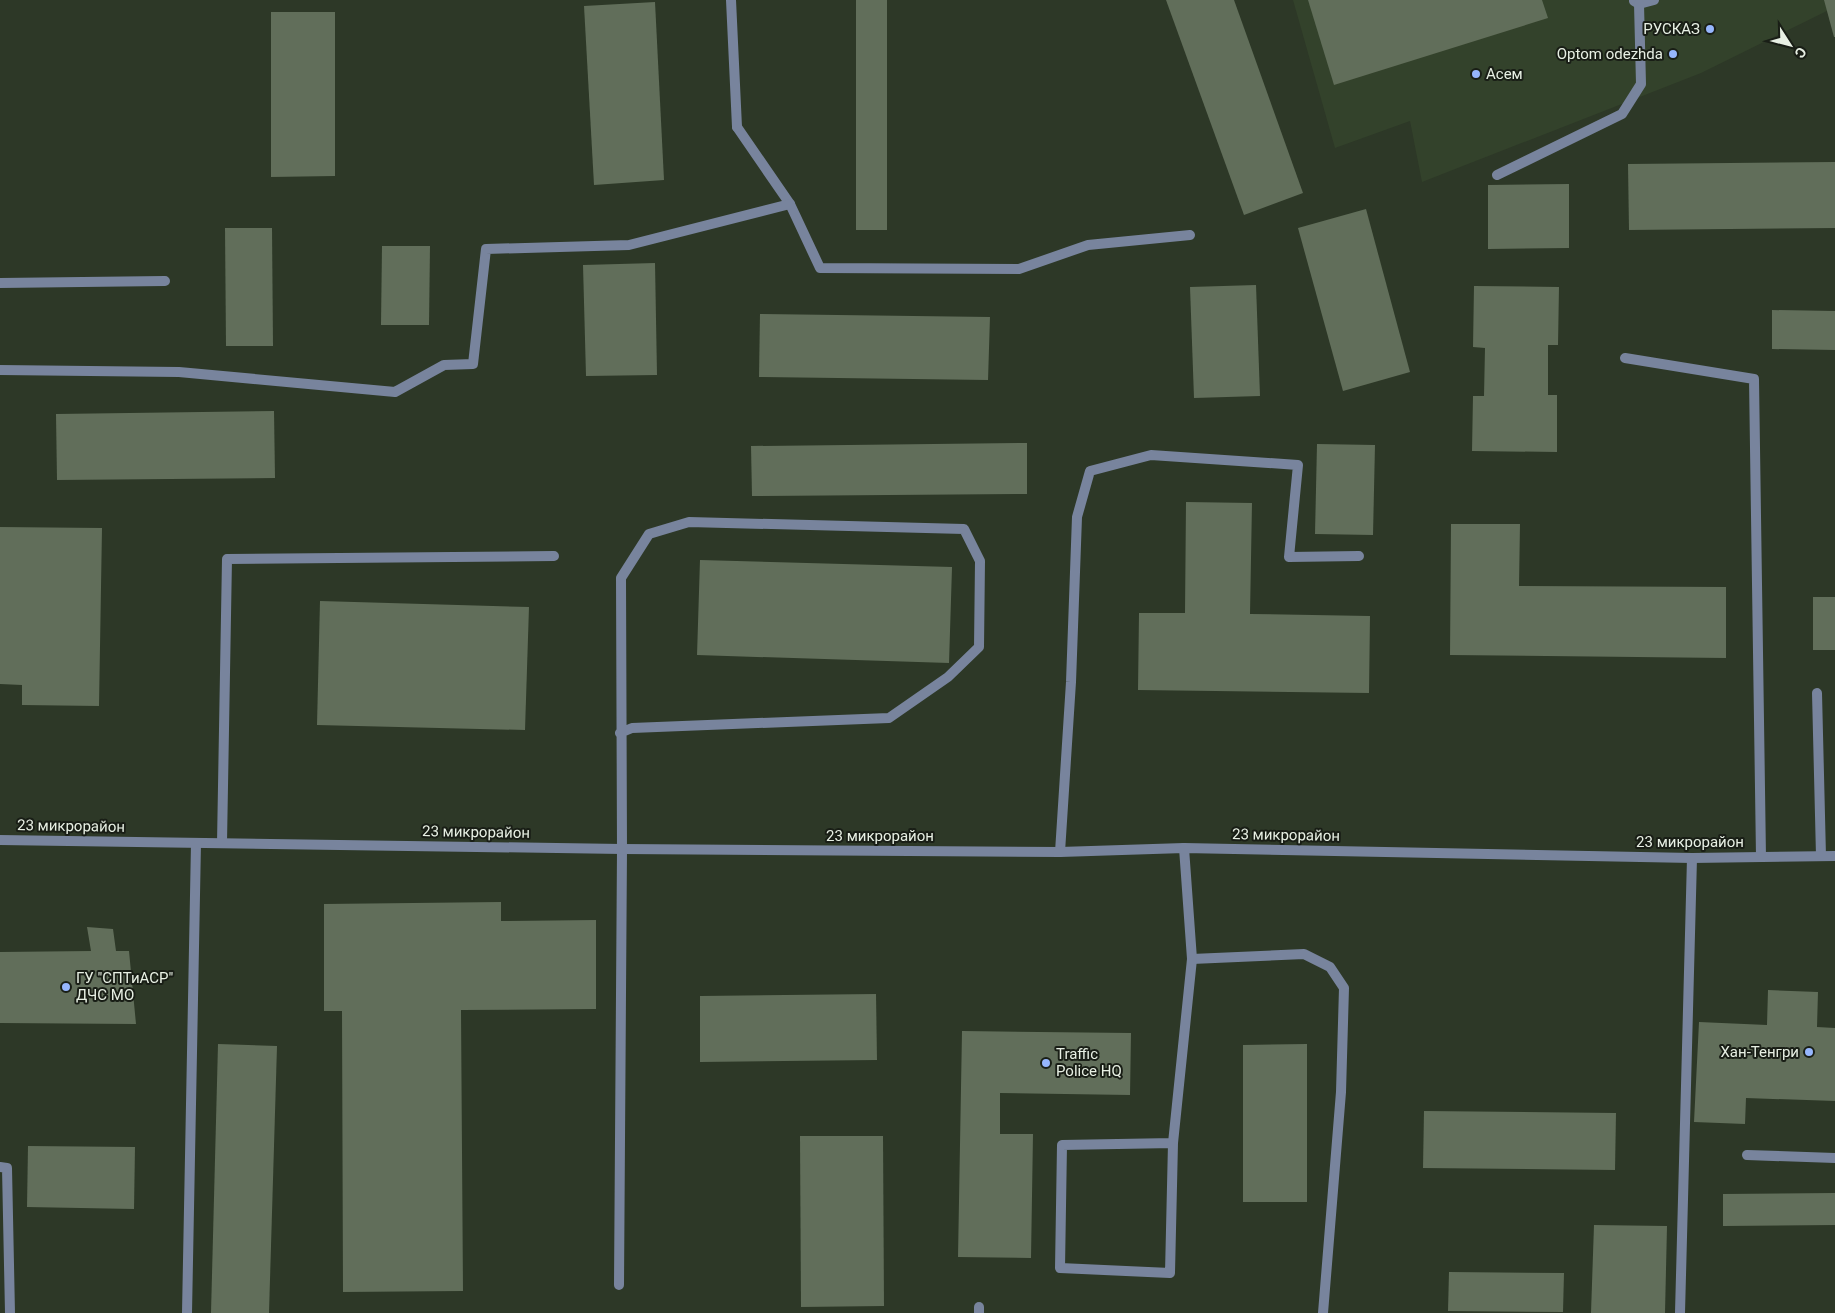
<svg xmlns="http://www.w3.org/2000/svg" width="1835" height="1313" font-family="Roboto,sans-serif">
	<style>
		.built { fill: #33422b }
		.building { fill: #616e5a }
		.lines { fill: none; stroke-linecap: round; stroke-linejoin: round }
		.lane { stroke: #78849d; stroke-width: 10 }
		.street { stroke: #78849d; stroke-width: 10 }
		.poi-dot { fill: #96b6fd; stroke: #191e16; stroke-width: 2 }
		.labels { text-anchor: middle; stroke-width: 4; stroke-linejoin: round; paint-order: stroke }
		.poi-label { font-size: 15px; fill: #e8f0e4; stroke: #191e16; text-anchor: end }
		.street-label { font-size: 15px; fill: #e8f0e4; stroke: #191e16 }
	</style>
	<rect width="100%" height="100%" fill="#2d3827"/>
	<polygon class="built" points="1293,0 1835,0 1835,7 1701,73 1422,182 1410,121 1335,148"/>
	<g class="building">
		<rect x="856" y="0" width="31" height="230"/>
		<polygon points="1166,0 1234,0 1303,193 1244,215"/>
		<polygon points="1308,0 1542,0 1548,18 1334,85"/>
		<polygon points="1824,0 1835,0 1835,37 1834,37"/>
		<polygon points="655,2 664,180 594,185 584,6"/>
		<polygon points="271,12 335,12 335,176 271,177"/>
		<polygon points="1835,162 1835,228 1629,230 1628,164"/>
		<polygon points="1569,184 1569,248 1488,249 1488,185"/>
		<polygon points="1366,209 1410,372 1343,391 1298,228"/>
		<polygon points="225,228 272,228 273,346 226,346"/>
		<polygon points="382,246 430,246 429,325 381,325"/>
		<polygon points="655,263 657,375 586,376 583,265"/>
		<polygon points="1256,285 1260,396 1194,398 1190,287"/>
		<polygon points="1474,286 1559,287 1558,345 1548,345 1548,395 1557,395 1557,452 1472,451 1473,396 1484,396 1485,348 1473,347"/>
		<polygon points="1772,310 1835,311 1835,350 1772,349"/>
		<polygon points="760,314 990,317 988,380 759,377"/>
		<polygon points="274,411 275,478 57,480 56,414"/>
		<polygon points="1027,443 1027,494 752,496 751,446"/>
		<polygon points="1317,444 1375,445 1373,535 1315,534"/>
		<polygon points="1186,502 1252,503 1250,614 1370,616 1369,693 1138,690 1139,613 1185,613"/>
		<polygon points="1451,524 1520,524 1519,586 1726,587 1726,658 1450,655"/>
		<polygon points="0,527 102,528 99,706 22,705 22,685 0,684"/>
		<polygon points="700,560 952,567 949,663 697,655"/>
		<rect x="1813" y="597" width="22" height="53"/>
		<polygon points="320,601 529,607 525,730 317,725"/>
		<polygon points="501,902 501,921 596,920 596,1009 461,1010 463,1291 343,1292 342,1011 324,1011 324,904"/>
		<polygon points="87,927 113,929 116,951 129,951 136,1024 0,1023 0,952 91,951"/>
		<polygon points="1768,990 1818,992 1817,1027 1835,1028 1835,1101 1746,1098 1745,1124 1694,1122 1699,1022 1767,1025"/>
		<polygon points="876,994 877,1060 700,1062 700,996"/>
		<polygon points="962,1031 1131,1033 1130,1095 1000,1093 1000,1134 1033,1134 1031,1258 958,1257"/>
		<polygon points="218,1044 277,1046 269,1313 211,1313"/>
		<polygon points="1307,1044 1307,1202 1243,1202 1243,1045"/>
		<polygon points="1424,1111 1616,1113 1615,1170 1423,1168"/>
		<polygon points="800,1136 883,1136 884,1306 801,1307"/>
		<polygon points="28,1146 135,1147 134,1209 27,1207"/>
		<polygon points="1835,1193 1835,1225 1723,1226 1723,1194"/>
		<polygon points="1594,1225 1667,1226 1665,1313 1591,1313"/>
		<polygon points="1449,1272 1564,1273 1563,1312 1448,1311"/>
	</g>
	<g class="lines">
		<g class="lane">
			<polyline points="1634,1 1639,4 1654,0"/>
			<polyline points="737,127 790,204 820,268 1019,269 1088,245 1190,235"/>
			<polyline points="1497,175 1622,114 1641,84 1639,4"/>
			<polyline points="0,283 165,281"/>
			<polyline points="1625,358 1754,379 1761,857"/>
			<polyline points="0,370 179,372 395,392 444,365 473,364 486,249 629,245 790,204"/>
			<polyline points="1817,693 1821,856"/>
			<polyline points="222,843 227,559 554,556"/>
			<polyline points="1060,852 1071,682 1077,517 1090,471 1151,455 1298,465 1289,557 1359,556"/>
			<polyline points="1192,959 1304,954 1330,967 1344,988 1341,1092 1323,1313"/>
			<polyline points="1173,1143 1062,1145 1060,1268 1170,1273 1173,1143 1192,959 1184,848"/>
			<polyline points="1747,1155 1835,1158"/>
			<polyline points="0,1167 7,1168 10,1313"/>
			<polyline points="619,1285 622,849 621,578 649,534 689,522 964,529 980,561 979,647 948,677 889,718 632,728 620,733"/>
			<polyline points="187,1313 196,843"/>
			<polyline points="979,1313 979,1307"/>
			<polyline points="1680,1313 1692,858"/>
		</g>
		<g class="street">
			<polyline points="731,0 737,127"/>
			<polyline points="0,840 622,849 1060,852 1184,848 1692,858 1835,856"/>
		</g>
	</g>
	<g class="poi-dot">
		<circle cx="1710" cy="29" r="5"/>
		<circle cx="1673" cy="54" r="5"/>
		<circle cx="1476" cy="74" r="5"/>
		<circle cx="66" cy="987" r="5"/>
		<circle cx="1809" cy="1052" r="5"/>
		<circle cx="1046" cy="1063" r="5"/>
	</g>
	<g class="labels">
		<g class="poi-label">
			<text x="1700" y="34">РУСКАЗ</text>
			<text x="1663" y="59">Optom odezhda</text>
			<text x="1486" y="79" text-anchor="start">Асем</text>
			<text x="76" y="983" text-anchor="start">ГУ "СПТиАСР"<tspan x="76" dy="17">ДЧС МО</tspan></text>
			<text x="1799" y="1057">Хан-Тенгри</text>
			<text x="1056" y="1059" text-anchor="start">Traffic<tspan x="1056" dy="17">Police HQ</tspan></text>
		</g>
		<g class="street-label">
			<text transform="translate(71 826) rotate(1)" y="5">23 микрорайон</text>
			<text transform="translate(476 832) rotate(1)" y="5">23 микрорайон</text>
			<text transform="translate(1286 835) rotate(1)" y="5">23 микрорайон</text>
			<text x="880" y="841">23 микрорайон</text>
			<text x="1690" y="847">23 микрорайон</text>
		</g>
	</g>
	<g transform="translate(1790 45) rotate(126)" stroke="#191e16" stroke-width="4" paint-order="stroke">
	<path d="M0-4L9 19L0 12L-9 19Z" fill="#e8f0e4"/>
	<text y="-8" font-size="14" font-weight="bold" text-anchor="middle" fill="#e8f0e4">С</text>
	</g>
</svg>
